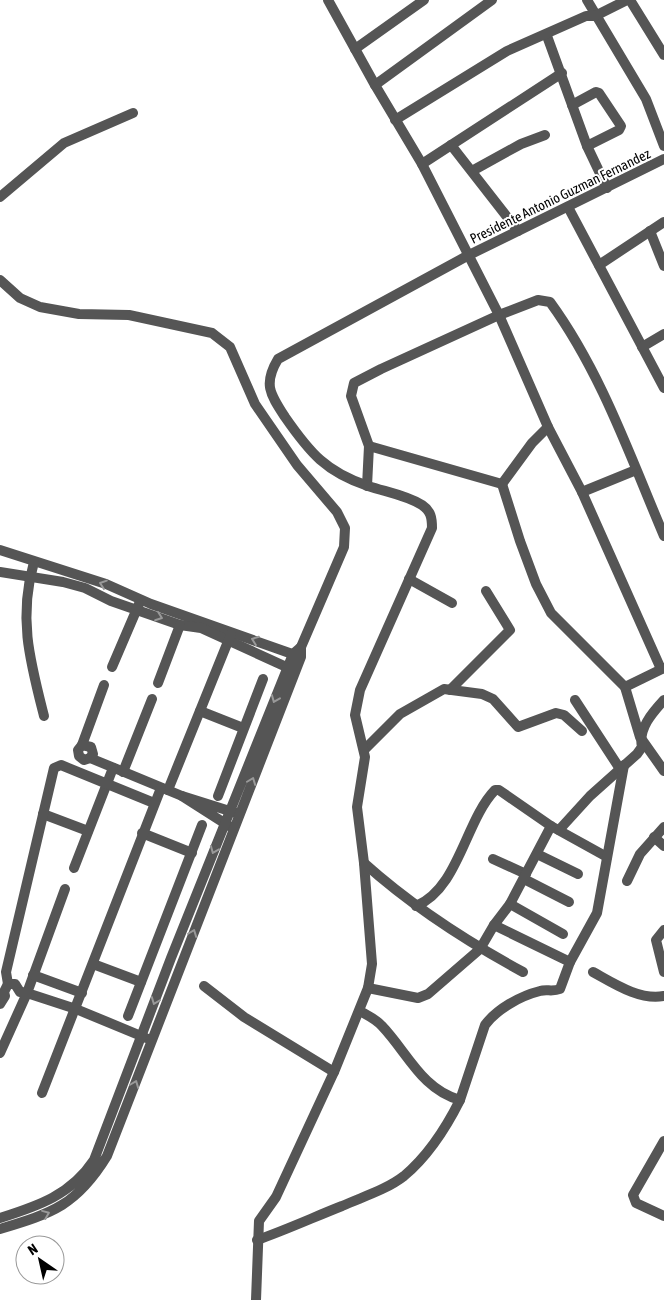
<svg xmlns="http://www.w3.org/2000/svg" width="664" height="1300" font-family="'Asap Condensed',sans-serif">
	<style>
		.lines { fill: none; stroke-linecap: round; stroke-linejoin: round }
		.minor { stroke: #555; stroke-width: 10 }
		.oneway { stroke: #999 }
		.labels { text-anchor: middle; stroke-width: 4; stroke-linejoin: round; paint-order: stroke }
		.street-label { font-size: 14px; fill: #000; stroke: #fff }
	</style>
	<rect width="100%" height="100%" fill="#fff"/>
	<g class="lines">
		<g class="minor">
			<polyline points="328,0 375,85 422,164 499,315 548,427 582,492 661,669"/>
			<polyline points="587,0 646,99 664,146"/>
			<polyline points="630,0 664,55"/>
			<polyline points="547,36 587,146 607,188"/>
			<polyline points="355,49 424,0"/>
			<polyline points="375,85 492,0"/>
			<polyline points="572,105 596,92 599,93 621,126 619,130 587,146"/>
			<polyline points="395,120 507,51 586,16 595,16 627,0"/>
			<polyline points="451,145 518,231"/>
			<polyline points="422,164 562,73"/>
			<polyline points="472,171 521,144 545,135"/>
			<polyline points="0,197 64,143 133,113"/>
			<polyline points="568,207 664,388"/>
			<polyline points="650,231 664,266"/>
			<polyline points="599,265 664,222"/>
			<polyline points="0,280 20,298 40,307 79,314 129,315 212,333 230,347 255,404 297,465 337,512 345,528 344,547 301,647"/>
			<polyline points="642,347 664,334"/>
			<path d="M369,446L351,396L354,383L381,369L499,315L538,300L550,302C601,372 630,456 664,536"/>
			<polyline points="502,484 520,541 536,584 551,613 625,687 640,737 664,771"/>
			<polyline points="502,484 532,443 548,427"/>
			<polyline points="367,486 369,446 502,484"/>
			<polyline points="582,492 636,470"/>
			<polyline points="0,550 106,584 151,604 298,656"/>
			<path d="M34,562C18,618 30,661 44,716"/>
			<polyline points="0,572 63,582 85,588 111,601 180,625 201,628 293,670"/>
			<polyline points="409,579 452,603"/>
			<polyline points="112,667 139,604"/>
			<polyline points="158,683 180,625"/>
			<polyline points="104,685 82,745 78,750 79,756 84,760 90,758 182,796"/>
			<polyline points="625,687 664,668"/>
			<polyline points="450,690 510,630 486,591"/>
			<polyline points="575,700 620,769"/>
			<polyline points="200,711 243,728"/>
			<polyline points="82,745 91,747 93,754 90,758"/>
			<polyline points="364,750 400,714 444,689 482,694 493,699 518,727 556,713 564,715 582,731"/>
			<polyline points="123,772 152,699"/>
			<polyline points="168,790 231,634"/>
			<polyline points="218,796 263,679"/>
			<polyline points="43,814 88,831"/>
			<polyline points="229,826 182,796 236,813"/>
			<path d="M559,830L590,796L637,754L642,747C638,729 652,713 664,700"/>
			<polyline points="142,833 192,853"/>
			<polyline points="654,837 664,846"/>
			<polyline points="537,854 578,874"/>
			<polyline points="493,859 526,874"/>
			<path d="M364,863C413,907 466,941 523,972"/>
			<polyline points="74,868 113,768"/>
			<polyline points="524,879 569,902"/>
			<polyline points="627,881 640,854 664,827"/>
			<polyline points="65,889 27,993 76,1009 146,1038"/>
			<polyline points="510,904 563,934"/>
			<path d="M416,906C459,888 465,821 495,790H499L551,826L607,857"/>
			<polyline points="664,930 656,940 664,972"/>
			<polyline points="570,962 597,913 624,765"/>
			<polyline points="93,964 141,982"/>
			<path d="M593,972C613,983 640,1001 664,996"/>
			<polyline points="33,975 82,993"/>
			<polyline points="8,984 6,972 54,768 61,765 154,803"/>
			<polyline points="204,986 244,1017 334,1072"/>
			<polyline points="368,988 418,998 428,994 480,949 494,925 510,904 551,826"/>
			<polyline points="0,1004 5,996 4,992 8,984 15,984 20,992"/>
			<path d="M360,1011C367,1015 376,1019 382,1026C407,1052 422,1090 460,1100L485,1025C497,1009 520,996 540,991C546,989 553,992 560,989L570,962L494,925"/>
			<polyline points="128,1016 202,825"/>
			<polyline points="0,1053 27,993 21,992"/>
			<polyline points="42,1093 161,788"/>
			<polyline points="664,1141 633,1195 636,1203 664,1216"/>
			<path d="M0,1218C38,1206 71,1195 94,1160L171,958L293,654L301,647V657L107,1156C77,1205 53,1213 0,1229"/>
			<path d="M257,1240C286,1230 314,1217 342,1206C362,1197 386,1190 404,1176C428,1156 446,1128 460,1100"/>
			<path d="M256,1300L259,1221L276,1197L334,1072L368,988L372,964L364,863L357,807L365,757L355,715L360,690L432,528C432,518 431,511 422,505C406,495 386,492 368,486C326,472 310,453 285,417C270,394 263,384 278,359L467,256L664,159"/>
		</g>
	</g>
	<defs><path id="oneway-chevron" d="M-2-3.5L2.5 0L-2 3.5" fill="none" stroke-width="1.6" stroke-linecap="round" stroke-linejoin="round" transform="scale(1.25)"/></defs>
	<g class="oneway">
		<use href="#oneway-chevron" transform="translate(103 584) rotate(-161)"/>
		<use href="#oneway-chevron" transform="translate(159 617) rotate(20)"/>
		<use href="#oneway-chevron" transform="translate(255 640) rotate(-160)"/>
		<use href="#oneway-chevron" transform="translate(275 699) rotate(112)"/>
		<use href="#oneway-chevron" transform="translate(252 781) rotate(-69)"/>
		<use href="#oneway-chevron" transform="translate(214 850) rotate(112)"/>
		<use href="#oneway-chevron" transform="translate(193 933) rotate(-69)"/>
		<use href="#oneway-chevron" transform="translate(155 1001) rotate(111)"/>
		<use href="#oneway-chevron" transform="translate(135 1084) rotate(-69)"/>
		<use href="#oneway-chevron" transform="translate(46 1214) rotate(-22)"/>
	</g>
	<g class="labels">
		<g class="street-label">
			<text transform="translate(560 196) rotate(-26)" y="5">Presidente Antonio Guzman Fernandez</text>
		</g>
	</g>
	<g transform="translate(40 1260) rotate(326)"><circle r="24" fill="#ffffff" stroke="#999999"/>
	<path d="M0-4L9 19L0 12L-9 19Z" fill="#000000"/>
	<text y="-8" font-size="14" font-weight="bold" text-anchor="middle" fill="#000000">N</text>
	</g>
</svg>
